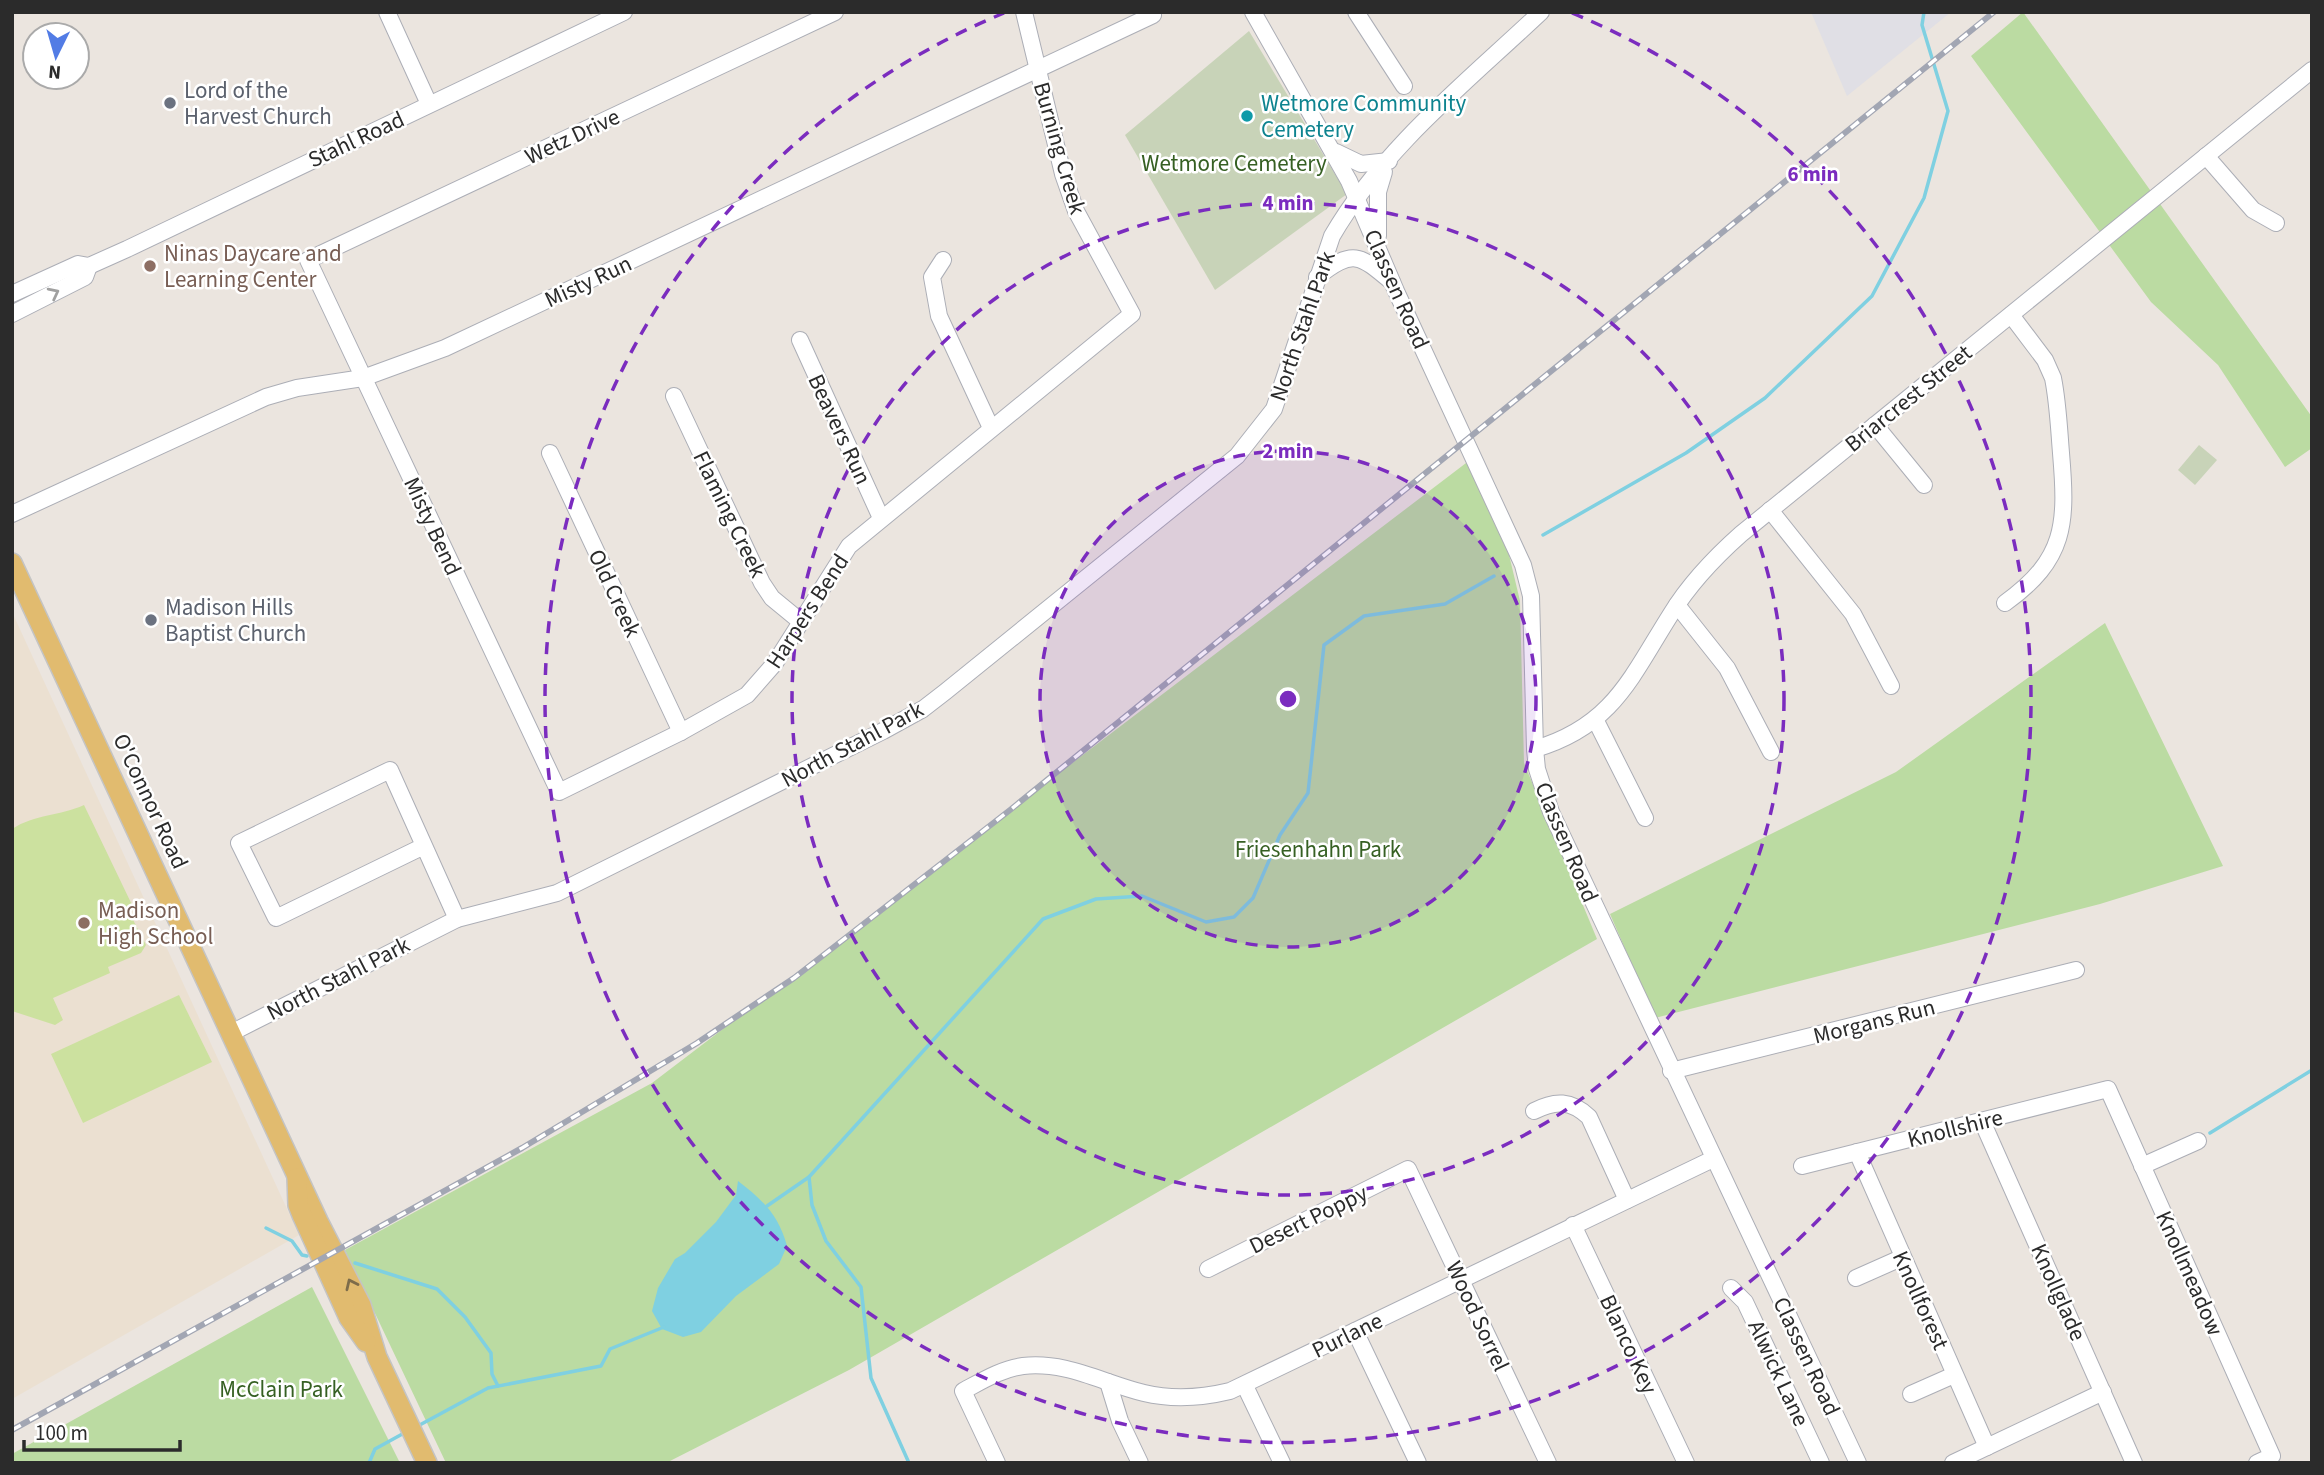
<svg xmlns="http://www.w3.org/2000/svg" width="2324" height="1475" font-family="'Source Sans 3',sans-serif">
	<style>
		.industrial { fill: #e0dfe5 }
		.education { fill: #ebe0d1 }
		.green { fill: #bbdba2 }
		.cemetery { fill: #c8d3b8 }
		.pitch { fill: #cce19f }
		.water { fill: #7fd0e1 }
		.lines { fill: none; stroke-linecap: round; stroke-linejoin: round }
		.stream { stroke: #7fd0e1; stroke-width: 3.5 }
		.minor-casing { stroke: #acaeb6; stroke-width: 18 }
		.major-casing { stroke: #c4c4c4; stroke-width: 22 }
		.minor { stroke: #fff; stroke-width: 16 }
		.major { stroke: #e1bb6f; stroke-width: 19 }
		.rail-casing { stroke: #a2a6b3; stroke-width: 6 }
		.rail { stroke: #fff; stroke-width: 3.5; stroke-dasharray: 10; stroke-linecap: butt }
		.oneway { stroke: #a0a0a0 }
		.oneway2 { stroke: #7d6c4a }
		.ring { fill: none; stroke: #7b2cbf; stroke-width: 3.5; stroke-dasharray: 12 9 }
		.worship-dot { fill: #6b7280; stroke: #fff; stroke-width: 2.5 }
		.culture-dot { fill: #0f9aa8; stroke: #fff; stroke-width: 2.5 }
		.education-dot { fill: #8d6e63; stroke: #fff; stroke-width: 2.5 }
		.labels { text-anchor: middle; stroke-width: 5; stroke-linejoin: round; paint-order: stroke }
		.worship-label { font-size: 23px; fill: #5b616d; stroke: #fff; text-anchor: start }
		.culture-label { font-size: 23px; fill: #0d838f; stroke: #fff; text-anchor: start }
		.street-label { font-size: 23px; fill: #2b2b2b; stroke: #fff }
		.park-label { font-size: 23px; fill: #366023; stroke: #fff }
		.education-label { font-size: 23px; fill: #785e54; stroke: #fff; text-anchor: start }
		.centre { fill: #7b2cbf; stroke: #fff; stroke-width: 3.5 }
		.ring-label { font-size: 21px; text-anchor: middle; font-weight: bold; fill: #7b2cbf; stroke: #fff; stroke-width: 5; stroke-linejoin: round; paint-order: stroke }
	</style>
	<rect width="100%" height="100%" fill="#ebe5df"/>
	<polygon class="industrial" points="1811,12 1951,12 1847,96"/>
	<polygon class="education" points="12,612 299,1235 12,1399"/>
	<g class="green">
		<polygon points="2023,12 2312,417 2312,448 2285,467 2218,365 2151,302 1971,56"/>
		<polygon points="1470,460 1506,542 1520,601 1524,763 1597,939 849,1370 666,1463 446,1463 345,1250 652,1083"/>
		<polygon points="2105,623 2223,866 2100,904 1655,1018 1610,914 1896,772"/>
		<polygon points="312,1287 400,1463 12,1463 12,1454"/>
	</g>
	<g class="cemetery">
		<polygon points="1249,31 1347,194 1215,290 1125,135"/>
		<polygon points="2199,445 2217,460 2195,485 2178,470"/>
	</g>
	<g class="pitch">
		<path d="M84,805L134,909L129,912L146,945L141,953L108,967L110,973L53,998L63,1020L55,1025L12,1011V829C35,814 60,816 84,805Z"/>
		<polygon points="179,995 212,1062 83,1123 51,1054"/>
	</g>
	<path class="water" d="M738,1181C763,1200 779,1216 787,1246L779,1264L736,1296L701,1332L683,1337L662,1329L652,1311L658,1288L675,1259L685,1253L716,1222L736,1195Z"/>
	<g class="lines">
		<g class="stream">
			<polyline points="1543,535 1686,453 1765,398 1872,296 1924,198 1948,111 1922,25 1924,12"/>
			<polyline points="2210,1133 2312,1070"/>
			<polyline points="809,1177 812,1205 826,1241 861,1287 871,1378 909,1463"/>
			<polyline points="767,1206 809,1177 1043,919 1096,899 1142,896 1206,922 1234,917 1253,898 1280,835 1308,793 1324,645 1364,616 1445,604 1494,576"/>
			<polyline points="266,1228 292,1241 302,1255 307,1256"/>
			<polyline points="355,1263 437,1289 465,1317 491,1353 492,1374 498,1386"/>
			<polyline points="416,1427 488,1388 601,1366 610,1349 664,1327"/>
			<polyline points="369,1463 375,1449 406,1432"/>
		</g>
		<g class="minor-casing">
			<g id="minor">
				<polyline points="387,12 429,104"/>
				<polyline points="835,12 308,260 559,792 681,732 747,695 775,663 849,546 1132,314 1076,211 1063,174 1024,12"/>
				<polyline points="1253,12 1349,181 1396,291 1523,565 1531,596 1535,749 1537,769 1551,812 1858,1463"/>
				<polyline points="1356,12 1404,86"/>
				<polyline points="1336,152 1361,164 1389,161"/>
				<polyline points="2206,156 2253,210 2276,223"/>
				<polyline points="1378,236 1378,192 1384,172"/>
				<polyline points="943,260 932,277 939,316 991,428"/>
				<path d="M1317,277C1353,249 1359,254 1392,282"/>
				<polyline points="12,294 78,264 89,266 127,249 624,12"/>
				<polyline points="12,314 85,277 89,266"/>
				<polyline points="800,340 881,518"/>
				<polyline points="674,396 762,583 772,598 800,621"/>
				<polyline points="1875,425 1924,485"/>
				<polyline points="550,453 681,732"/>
				<polyline points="1770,510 1853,614 1891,686"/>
				<polyline points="12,514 266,397 297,388 363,378 445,348 1153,15"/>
				<path d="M2005,603C2066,559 2067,524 2061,453C2059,429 2058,403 2053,378L2045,360L2011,315"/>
				<polyline points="1677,605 1727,668 1771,752"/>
				<polyline points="1595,719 1645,818"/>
				<path d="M1535,749C1613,726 1631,677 1671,614C1690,583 1714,558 1741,534L2312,70"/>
				<polyline points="424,846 276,918 239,843 390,770 457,919"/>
				<path d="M233,1032L457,919L557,893L883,731L923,709L945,692L1237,456L1274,409L1332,236C1383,148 1468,81 1541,12"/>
				<polyline points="1671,1071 2076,970"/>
				<path d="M1534,1111C1555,1100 1571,1100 1589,1117L1627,1200"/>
				<polyline points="1982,1121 2134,1463"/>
				<polyline points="1857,1152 1987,1447"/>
				<polyline points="1802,1166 2108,1089 2272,1456 2257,1463"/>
				<polyline points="2142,1166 2198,1141"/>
				<polyline points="1573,1225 1686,1463"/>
				<polyline points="1208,1269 1408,1169 1548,1463"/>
				<polyline points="1856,1278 1901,1258"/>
				<polyline points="1731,1288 1745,1302 1821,1463"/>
				<polyline points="1355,1331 1418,1463"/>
				<polyline points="1108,1382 1120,1421 1140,1463"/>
				<polyline points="1245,1386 1282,1463"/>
				<polyline points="1911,1394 1954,1375"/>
				<path d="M997,1463L963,1391C982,1381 1001,1369 1023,1366C1066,1361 1103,1383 1144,1393C1173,1400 1201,1398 1230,1391L1713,1159"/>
				<polyline points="1953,1463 2103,1392"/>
			</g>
		</g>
		<g class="major-casing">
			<g id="major">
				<polyline points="12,563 318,1221 361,1305 377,1357 427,1463"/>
				<polyline points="297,1178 298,1205 302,1215 349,1318 366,1342"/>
			</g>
		</g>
		<use href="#minor" class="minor"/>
		<use href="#major" class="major"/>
		<g class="rail-casing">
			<polyline id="rail" points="12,1430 522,1148 697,1043 794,978 1010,810 1994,12"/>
		</g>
		<use href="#rail" class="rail"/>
	</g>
	<defs><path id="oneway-chevron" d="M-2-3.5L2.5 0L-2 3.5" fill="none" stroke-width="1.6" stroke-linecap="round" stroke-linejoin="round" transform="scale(1.75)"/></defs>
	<use class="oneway" href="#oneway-chevron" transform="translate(54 293) rotate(-27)"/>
	<use class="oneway2" href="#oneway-chevron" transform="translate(351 1284) rotate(-115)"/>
	<circle cx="1288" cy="699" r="248" fill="#7b2cbf" fill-opacity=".12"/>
	<g class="ring">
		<circle cx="1288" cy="699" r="248"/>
		<circle cx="1288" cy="699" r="496"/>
		<path d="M1572 13A743 743 0 1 1 1004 13"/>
	</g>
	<g class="worship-dot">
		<circle cx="170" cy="103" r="7"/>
		<circle cx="151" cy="620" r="7"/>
	</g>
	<circle class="culture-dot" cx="1247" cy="116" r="7"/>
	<g class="education-dot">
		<circle cx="150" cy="266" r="7"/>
		<circle cx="84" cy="923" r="7"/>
	</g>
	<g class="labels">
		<g class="worship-label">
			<text x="184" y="98">Lord of the<tspan x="184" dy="26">Harvest Church</tspan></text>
			<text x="165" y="615">Madison Hills<tspan x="165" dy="26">Baptist Church</tspan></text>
		</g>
		<g class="culture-label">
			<text x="1261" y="111">Wetmore Community<tspan x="1261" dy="26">Cemetery</tspan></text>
		</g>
		<g class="street-label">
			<text transform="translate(572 136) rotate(-25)" y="8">Wetz Drive</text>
			<text transform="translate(356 139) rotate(-25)" y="8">Stahl Road</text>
			<text transform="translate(1060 148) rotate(74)" y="8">Burning Creek</text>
			<text transform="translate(588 281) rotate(-25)" y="8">Misty Run</text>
			<text transform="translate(1397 289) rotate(66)" y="8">Classen Road</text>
			<text transform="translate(1302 326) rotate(-71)" y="8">North Stahl Park</text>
			<text transform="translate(1908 398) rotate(-39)" y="8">Briarcrest Street</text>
			<text transform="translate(840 429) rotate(65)" y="8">Beavers Run</text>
			<text transform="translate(730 514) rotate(64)" y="8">Flaming Creek</text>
			<text transform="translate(433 526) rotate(65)" y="8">Misty Bend</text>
			<text transform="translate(615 593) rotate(65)" y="8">Old Creek</text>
			<text transform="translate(807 611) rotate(-57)" y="8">Harpers Bend</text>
			<text transform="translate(852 744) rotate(-28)" y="8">North Stahl Park</text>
			<text transform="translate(151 801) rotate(65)" y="8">O'Connor Road</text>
			<text transform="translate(1567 842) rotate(67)" y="8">Classen Road</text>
			<text transform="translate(338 978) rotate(-27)" y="8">North Stahl Park</text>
			<text transform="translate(1874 1021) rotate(-14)" y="8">Morgans Run</text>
			<text transform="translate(1955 1128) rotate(-14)" y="8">Knollshire</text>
			<text transform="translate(1308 1219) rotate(-26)" y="8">Desert Poppy</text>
			<text transform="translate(2190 1273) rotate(66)" y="8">Knollmeadow</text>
			<text transform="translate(2059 1292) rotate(66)" y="8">Knollglade</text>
			<text transform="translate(1921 1300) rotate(66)" y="8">Knollforest</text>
			<text transform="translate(1478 1316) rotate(65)" y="8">Wood Sorrel</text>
			<text transform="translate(1347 1335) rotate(-26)" y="8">Purlane</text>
			<text transform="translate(1629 1344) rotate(65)" y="8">Blanco Key</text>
			<text transform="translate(1807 1356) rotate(65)" y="8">Classen Road</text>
			<text transform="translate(1779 1373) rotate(65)" y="8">Alwick Lane</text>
		</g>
		<g class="park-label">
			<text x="1234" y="171">Wetmore Cemetery</text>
			<text x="1318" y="857">Friesenhahn Park</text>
			<text x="281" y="1397">McClain Park</text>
		</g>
		<g class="education-label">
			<text x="164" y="261">Ninas Daycare and<tspan x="164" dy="26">Learning Center</tspan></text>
			<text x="98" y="918">Madison<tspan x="98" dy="26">High School</tspan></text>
		</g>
	</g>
	<circle cx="1288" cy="699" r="10" class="centre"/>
	<g class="ring-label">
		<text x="1813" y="181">6 min</text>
		<text x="1288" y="210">4 min</text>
		<text x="1288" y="458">2 min</text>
	</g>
	<rect width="2324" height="1475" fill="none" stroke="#2b2b2b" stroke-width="28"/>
	<g transform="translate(56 56) rotate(185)"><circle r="33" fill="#ffffff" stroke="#aaaaaa" stroke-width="2"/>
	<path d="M0-5L12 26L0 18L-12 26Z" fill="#527ce5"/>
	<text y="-10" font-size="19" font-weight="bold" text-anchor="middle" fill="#2b2b2b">N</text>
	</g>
	<path d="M24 1440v10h156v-10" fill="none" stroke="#2b2b2b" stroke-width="3.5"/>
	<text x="35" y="1440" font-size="21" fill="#2b2b2b" stroke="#ffffff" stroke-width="5" paint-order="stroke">100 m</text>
</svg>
